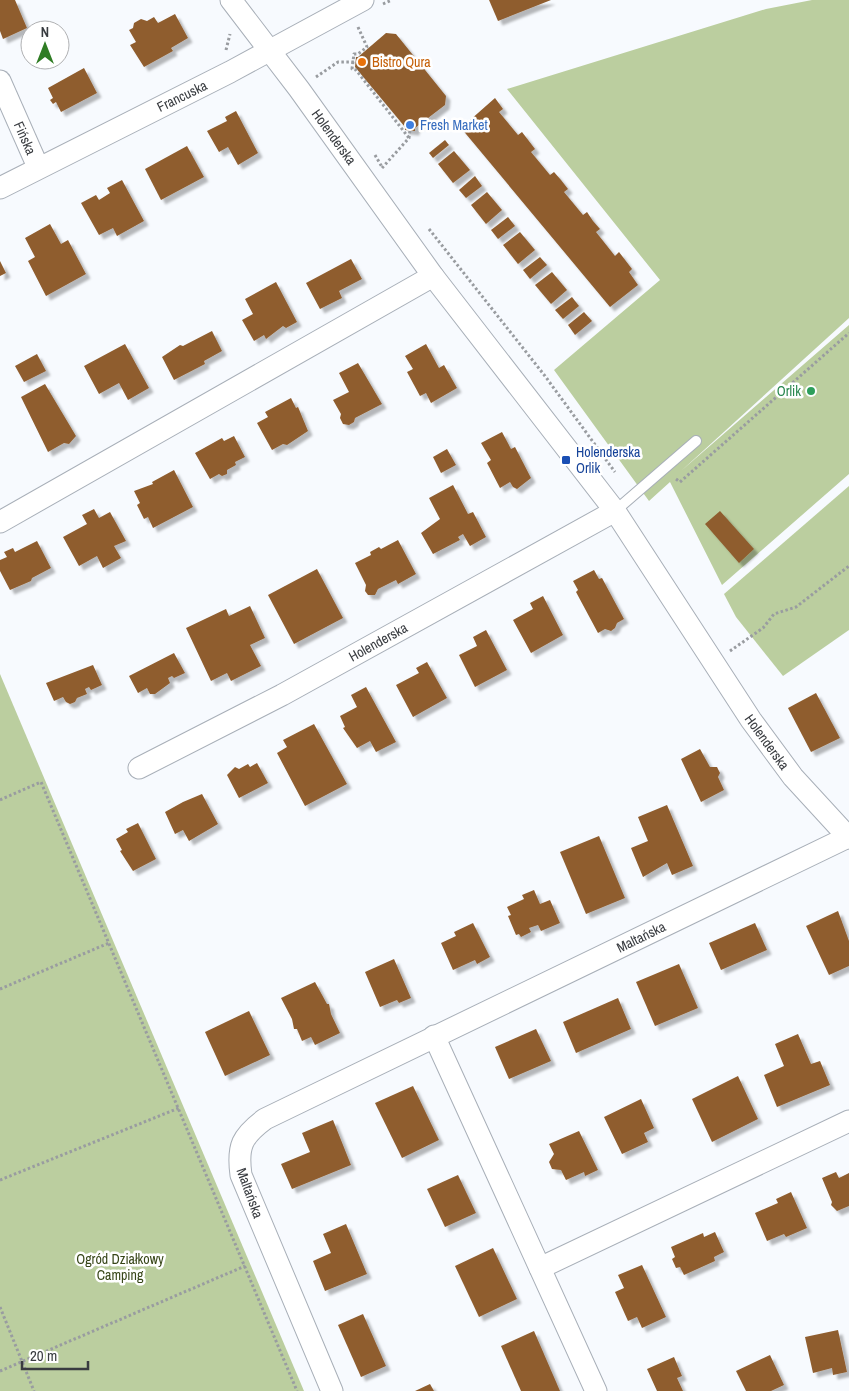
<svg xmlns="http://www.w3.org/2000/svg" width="849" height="1391" font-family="'Archivo Narrow',sans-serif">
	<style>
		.green { fill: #bbce9f }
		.building { fill: #8f5d2e; filter: url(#shadow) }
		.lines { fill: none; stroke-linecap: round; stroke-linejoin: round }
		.lane-casing { stroke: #a8afb8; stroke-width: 12 }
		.street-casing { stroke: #a8afb8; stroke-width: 23 }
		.path { stroke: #999ca0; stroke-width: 3; stroke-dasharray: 2.5 2.5; stroke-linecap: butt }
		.lane { stroke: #fff; stroke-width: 10 }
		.street { stroke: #fff; stroke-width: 21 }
		.food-dot { fill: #e8710a; stroke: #fff; stroke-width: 2 }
		.shop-dot { fill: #3f7fe0; stroke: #fff; stroke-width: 2 }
		.leisure-dot { fill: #2e9e5b; stroke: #fff; stroke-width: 2 }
		.transit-dot { fill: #1a4fb4; stroke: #fff; stroke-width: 2 }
		.labels { text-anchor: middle; stroke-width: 5; stroke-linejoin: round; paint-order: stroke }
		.food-label { font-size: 14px; fill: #c56008; stroke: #fff; text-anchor: start }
		.street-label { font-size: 14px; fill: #393c40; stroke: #fff }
		.shop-label { font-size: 14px; fill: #366cbe; stroke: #fff; text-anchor: start }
		.leisure-label { font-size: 14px; fill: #27864d; stroke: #fff; text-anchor: end }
		.transit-label { font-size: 14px; fill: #164399; stroke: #fff; text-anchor: start }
		.park-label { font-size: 14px; fill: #374618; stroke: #fff }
	</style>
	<defs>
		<filter id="shadow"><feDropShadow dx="4.5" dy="4.5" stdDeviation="1" flood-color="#0004"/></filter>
	</defs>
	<rect width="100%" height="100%" fill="#f7fafe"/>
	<g class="green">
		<polygon points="812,0 849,0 849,318 681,471 849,325 849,474 722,585 670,482 649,501 554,370 660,280 507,89 766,9"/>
		<polygon points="849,486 849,630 783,676 736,617 724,594"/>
		<polygon points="0,674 304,1391 0,1391"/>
	</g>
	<g class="building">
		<polygon points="0,0 15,0 27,28 3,39 0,31"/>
		<polygon points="489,0 551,0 498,21"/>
		<polygon points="175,14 188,38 171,48 173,51 144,67 130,45 136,42 129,30 133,28 134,23 141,19 147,21 154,17 158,23"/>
		<polygon points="386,33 396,34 446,96 445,105 415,128 415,131 405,130 405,127 355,67 356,57 358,57"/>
		<polygon points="84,68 97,93 61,112 56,102 53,104 50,100 53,98 48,88"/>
		<polygon points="495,98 503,109 499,112 518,135 522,132 535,149 531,152 550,175 554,172 561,180 568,189 564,192 583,215 587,212 593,221 600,229 596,232 615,256 619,252 632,269 629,272 638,285 610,307 461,128"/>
		<polygon points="236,111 258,153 238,165 228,147 219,152 207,131 227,121 225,117"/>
		<polygon points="445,140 449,145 433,158 429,153"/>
		<polygon points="187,146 204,177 161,200 145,169"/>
		<polygon points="454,151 470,170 453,183 438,164"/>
		<polygon points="475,176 482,186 466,198 459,190"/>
		<polygon points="122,180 144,221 117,236 113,228 99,235 81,203 96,195 99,200 110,193 107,188"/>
		<polygon points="487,192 502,210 486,224 471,205"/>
		<polygon points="508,217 515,226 498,239 491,230"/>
		<polygon points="50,224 61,244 68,240 86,274 46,296 28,261 35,257 25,238"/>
		<polygon points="520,232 535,250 518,264 503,245"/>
		<polygon points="540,257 547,265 530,279 523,270"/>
		<polygon points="351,259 362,279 339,291 342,298 320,309 306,283"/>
		<polygon points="0,261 6,273 0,276"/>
		<polygon points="552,272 567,290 551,304 535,285"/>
		<polygon points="276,282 297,322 286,328 283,326 266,339 264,335 254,341 242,320 253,314 245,299"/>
		<polygon points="572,297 579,306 563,319 555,310"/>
		<polygon points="584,312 592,321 575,335 568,325"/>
		<polygon points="212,331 222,351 204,361 205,364 174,380 162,357 180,345 183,346"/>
		<polygon points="125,344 149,388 128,400 119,383 99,394 84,366"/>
		<polygon points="426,344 439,368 444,365 457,388 431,403 426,393 420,396 407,372 413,369 405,356"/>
		<polygon points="37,354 46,371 24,382 15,366"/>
		<polygon points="358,363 382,404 355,418 354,422 349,425 343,424 340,418 341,414 333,400 349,392 339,373"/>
		<polygon points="45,384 76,436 69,444 64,443 48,452 21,397"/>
		<polygon points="291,398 296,408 298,407 308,431 287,445 283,444 272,450 257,423 268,417 265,412"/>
		<polygon points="502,432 511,449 515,447 531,478 517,489 513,487 510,482 500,488 487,463 491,460 481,443"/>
		<polygon points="234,436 245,457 235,462 236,465 227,470 227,474 222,476 219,474 210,479 195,453 222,438 224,441"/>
		<polygon points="447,449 456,465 441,473 433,457"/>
		<polygon points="174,470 193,507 153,528 148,517 144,519 137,505 140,503 134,491 153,484 152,482"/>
		<polygon points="453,485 468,514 473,512 486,537 470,546 463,534 458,537 460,540 433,554 421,533 440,519 429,498"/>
		<polygon points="94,509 99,518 110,512 126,541 114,546 121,558 103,568 97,556 79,566 63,537 87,524 82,515"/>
		<polygon points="720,511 754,549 739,563 705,524"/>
		<polygon points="398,540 416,574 398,584 396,580 378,589 375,595 368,595 365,591 366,585 355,563 371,555 370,552 379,547 381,549"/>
		<polygon points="37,541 51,568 32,578 31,581 10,590 0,571 0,560 7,557 4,552 13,548 15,552"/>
		<polygon points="317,569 343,618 294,644 268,595"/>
		<polygon points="594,570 599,579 602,578 624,619 617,623 615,628 611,631 605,629 598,633 576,592 578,590 573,581"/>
		<polygon points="543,596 563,635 531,653 513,620 533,609 530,603"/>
		<polygon points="250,606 265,638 250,645 261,666 231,681 227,673 211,681 186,628 226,609 229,616"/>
		<polygon points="486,630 507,670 475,687 459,655 477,646 473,637"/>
		<polygon points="174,653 185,673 174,678 172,676 168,678 170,683 155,694 150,694 147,688 138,693 129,676"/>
		<polygon points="427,662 447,698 413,717 396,685 419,673 416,668"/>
		<polygon points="93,665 102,685 91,690 89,687 85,689 87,694 77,698 75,702 70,704 66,702 63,697 54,701 46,683"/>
		<polygon points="366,687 396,742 376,752 370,741 357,748 343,728 345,727 340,716 357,707 351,695"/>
		<polygon points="816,693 840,738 811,752 788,708"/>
		<polygon points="314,724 347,784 305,806 277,753 287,747 283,740"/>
		<polygon points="700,749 710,767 717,767 720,773 718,777 724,790 701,802 681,759"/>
		<polygon points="257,763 268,783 239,798 227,775 235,767 239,769 248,764 250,767"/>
		<polygon points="202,794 218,824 189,841 183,830 175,834 165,812 183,802"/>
		<polygon points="667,805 693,866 672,875 667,863 643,877 631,848 648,841 638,817"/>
		<polygon points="138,823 156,859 133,871 120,851 122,850 116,839 128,832 126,829"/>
		<polygon points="599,836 625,898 586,914 560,852"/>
		<polygon points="534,890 540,904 550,900 560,923 541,931 538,925 529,928 531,932 521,937 519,934 516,935 508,916 511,915 507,907 524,899 522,895"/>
		<polygon points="838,911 849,941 849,966 829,975 806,926"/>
		<polygon points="473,923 490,957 477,964 475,960 453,970 441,943 456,936 454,932"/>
		<polygon points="755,923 767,950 721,970 709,943"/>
		<polygon points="394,959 411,998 399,1003 397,1000 380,1007 365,972"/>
		<polygon points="679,964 698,1008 655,1026 636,982"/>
		<polygon points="315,982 327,1004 329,1004 331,1014 340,1033 315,1045 311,1037 302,1041 297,1029 294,1029 292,1019 281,998"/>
		<polygon points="618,998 631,1029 576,1053 563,1022"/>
		<polygon points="249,1011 270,1055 225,1076 205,1032"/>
		<polygon points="536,1029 551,1061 509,1079 495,1047"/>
		<polygon points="798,1034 811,1064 820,1061 830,1085 777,1107 764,1075 784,1066 775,1044"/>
		<polygon points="738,1076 758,1119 712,1142 692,1099"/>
		<polygon points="413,1086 439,1140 402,1158 375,1103"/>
		<polygon points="641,1099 654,1128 644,1133 648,1142 622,1154 604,1117"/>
		<polygon points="333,1120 351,1165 292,1189 281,1164 310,1152 302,1133"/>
		<polygon points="579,1131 598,1170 585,1176 584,1172 566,1180 561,1170 552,1169 549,1162 554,1154 549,1144"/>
		<polygon points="836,1172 839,1178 849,1173 849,1206 837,1211 831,1205 832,1202 822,1178"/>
		<polygon points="458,1175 476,1213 445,1227 427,1189"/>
		<polygon points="791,1192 807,1228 786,1237 784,1234 767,1241 755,1213 778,1203 776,1199"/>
		<polygon points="346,1224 367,1274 325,1291 313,1261 331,1253 323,1234"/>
		<polygon points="715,1232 724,1252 714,1257 715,1261 684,1275 680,1267 676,1268 672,1259 675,1257 671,1247 703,1233 704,1237"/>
		<polygon points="493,1248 517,1299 479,1317 455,1266"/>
		<polygon points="642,1265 666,1317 642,1328 637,1317 628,1321 615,1292 624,1288 618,1275"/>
		<polygon points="363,1314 386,1366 361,1377 338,1325"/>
		<polygon points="838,1330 847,1372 833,1375 832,1368 813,1373 805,1337"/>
		<polygon points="534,1331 560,1391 521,1391 501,1346"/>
		<polygon points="770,1355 784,1385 771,1391 746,1391 736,1371"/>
		<polygon points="674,1357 682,1376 677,1378 683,1391 657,1391 647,1369"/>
		<polygon points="430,1384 434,1391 415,1391"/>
	</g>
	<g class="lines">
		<g class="lane-casing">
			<polyline id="lane" points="615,511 696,441"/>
		</g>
		<g class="street-casing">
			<g id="street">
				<polyline points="231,0 299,89 433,276 615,511 751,720 793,777 849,838"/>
				<polyline points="0,81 38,167"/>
				<polyline points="0,188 230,72 363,0"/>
				<polyline points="0,522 433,276"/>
				<polyline points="139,768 282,695 615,511"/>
				<polyline points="434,1036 596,1391"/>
				<polyline points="540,1268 849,1121"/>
				<path d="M332,1391L241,1175C237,1146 242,1136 265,1119L848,837"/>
			</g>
		</g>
		<g class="path">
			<polyline points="383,4 392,0"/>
			<polyline points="358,27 367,47 358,54 354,54 352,69 356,70 409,138"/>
			<polyline points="226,50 230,34"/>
			<polyline points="316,77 338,62 355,62"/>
			<polyline points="375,155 382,167"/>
			<polyline points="382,168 409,138 410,130"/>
			<polyline points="429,229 545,376 615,472"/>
			<polyline points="676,479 680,482 849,333"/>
			<polyline points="730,651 763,628 774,614 796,607 849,566"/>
			<polyline points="0,800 41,782 297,1391"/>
			<polyline points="0,989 109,943"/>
			<polyline points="0,1180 179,1108"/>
			<polyline points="0,1307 34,1391"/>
			<polyline points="0,1371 245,1266"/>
		</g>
		<use href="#lane" class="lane"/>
		<use href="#street" class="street"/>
	</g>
	<circle class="food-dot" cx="362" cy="62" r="5"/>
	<circle class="shop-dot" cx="410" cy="125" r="5"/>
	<circle class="leisure-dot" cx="811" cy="391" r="5"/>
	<rect class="transit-dot" x="561" y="455" width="10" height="10" rx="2.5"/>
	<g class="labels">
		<g class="food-label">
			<text x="372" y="67">Bistro Qura</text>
		</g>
		<g class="street-label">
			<text transform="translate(182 96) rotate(-26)" y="5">Francuska</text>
			<text transform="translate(334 137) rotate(54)" y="5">Holenderska</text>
			<text transform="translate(25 138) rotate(66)" y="5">Fińska</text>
			<text transform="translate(378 642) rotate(-29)" y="5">Holenderska</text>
			<text transform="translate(767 742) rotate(54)" y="5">Holenderska</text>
			<text transform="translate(641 937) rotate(-26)" y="5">Maltańska</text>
			<text transform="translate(250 1193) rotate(70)" y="5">Maltańska</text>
		</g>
		<g class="shop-label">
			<text x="420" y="130">Fresh Market</text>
		</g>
		<g class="leisure-label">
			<text x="801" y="396">Orlik</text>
		</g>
		<g class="transit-label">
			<text x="576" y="457">Holenderska<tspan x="576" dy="16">Orlik</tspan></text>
		</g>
		<g class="park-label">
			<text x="120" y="1264">Ogród Działkowy<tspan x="120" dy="16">Camping</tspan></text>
		</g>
	</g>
	<g transform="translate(45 45)"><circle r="24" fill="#ffffff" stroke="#b0b1b3"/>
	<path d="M0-4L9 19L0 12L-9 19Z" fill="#2f7c24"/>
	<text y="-8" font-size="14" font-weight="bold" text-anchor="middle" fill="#393c40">N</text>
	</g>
	<path d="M22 1361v8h66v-8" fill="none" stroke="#393c40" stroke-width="2.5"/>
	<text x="30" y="1361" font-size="15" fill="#393c40" stroke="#ffffff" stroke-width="4" paint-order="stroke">20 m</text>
</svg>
